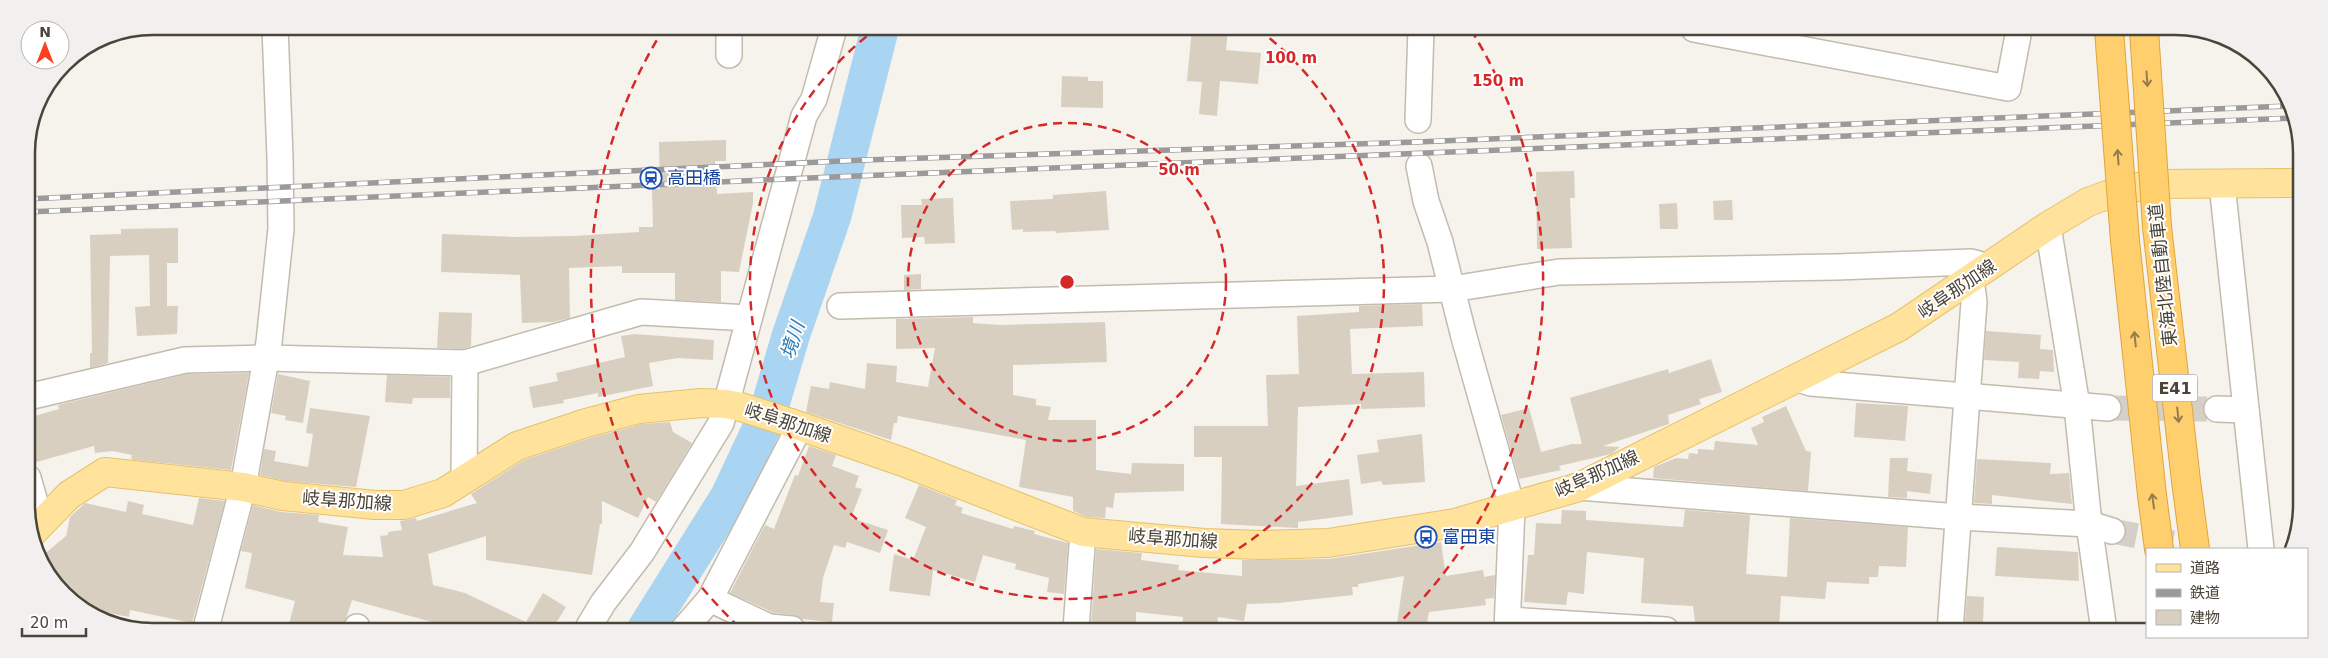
<svg xmlns="http://www.w3.org/2000/svg" width="2328" height="658" font-family="'DejaVu Sans','Noto Sans JP',sans-serif">
	<style>
		.lines { fill: none; stroke-linecap: round; stroke-linejoin: round }
		.river { stroke: #a9d4f2; stroke-width: 38 }
		.building { fill: #d8cfc1 }
		.minor-tunnel { stroke: #d4d0c8; stroke-width: 25; stroke-dasharray: 25 12; stroke-linecap: butt }
		.minor-casing { stroke: #c2bbae; stroke-width: 28 }
		.major-casing { stroke: #e6c16a; stroke-width: 30 }
		.highway-casing { stroke: #e0a43c; stroke-width: 30 }
		.minor { stroke: #fff; stroke-width: 25 }
		.major { stroke: #ffe39c; stroke-width: 28 }
		.highway { stroke: #ffcf6e; stroke-width: 28 }
		.rail-casing { stroke: #9a9a9a; stroke-width: 5.5 }
		.rail { stroke: #fff; stroke-width: 4; stroke-dasharray: 11; stroke-linecap: butt }
		.highway-bridge-casing { stroke: #e0a43c; stroke-width: 30; stroke-linecap: butt }
		.highway-bridge { stroke: #ffcf6e; stroke-width: 28 }
		.oneway { stroke: #937c4e }
		.ring { fill: none; stroke: #d62828; stroke-width: 2.5; stroke-dasharray: 9 6 }
		.labels { text-anchor: middle; stroke-width: 4; stroke-linejoin: round; paint-order: stroke }
		.shield { fill: #fff; stroke: #817c74; stroke-width: 1 }
		.shield-label { font-size: 16px; font-weight: bold; fill: #4b4439 }
		.transit-label { font-size: 18px; fill: #164399; stroke: #fff; text-anchor: start }
		.street-label { font-size: 18px; fill: #4b4439; stroke: #fff }
		.water-label { font-size: 19px; font-style: italic; fill: #2e7ab2; stroke: #fff }
		.rim { fill: none; stroke: #4b4439; stroke-width: 2.5 }
		.centre { fill: #d62828; stroke: #fff; stroke-width: 2.5 }
		.ring-label { font-size: 15px; text-anchor: middle; font-weight: bold; fill: #d62828; stroke: #fff; stroke-width: 4; stroke-linejoin: round; paint-order: stroke }
	</style>
	<rect width="100%" height="100%" fill="#f6f3ec"/>
	<g class="lines">
		<polyline class="river" points="646,629 729,497 767,416 791,335 832,217 880,28"/>
	</g>
	<g class="building">
		<polygon points="1192,28 1228,28 1226,50 1261,53 1258,84 1220,81 1217,116 1199,114 1202,82 1187,81"/>
		<polygon points="1062,76 1088,77 1088,81 1103,81 1103,108 1061,107"/>
		<polygon points="726,140 726,161 715,161 717,194 753,192 753,203 739,272 721,271 721,302 675,300 675,273 622,273 622,266 569,268 570,318 553,322 522,323 520,275 441,272 442,234 515,237 573,236 639,232 639,227 653,227 652,189 660,189 659,142"/>
		<polygon points="1574,171 1575,198 1570,198 1572,248 1537,249 1536,172"/>
		<polygon points="1106,191 1109,230 1056,233 1055,231 1023,232 1023,229 1012,230 1010,201 1053,199 1053,195"/>
		<polygon points="953,198 955,243 925,244 924,237 902,238 901,205 922,205 921,199"/>
		<polygon points="1732,200 1733,220 1714,220 1713,201"/>
		<polygon points="1677,203 1678,229 1660,229 1659,204"/>
		<polygon points="178,228 178,263 167,263 167,306 178,306 177,334 137,336 135,307 150,306 149,255 110,256 108,363 90,368 90,353 92,353 90,235 121,234 121,229"/>
		<polygon points="921,274 921,289 904,290 904,275"/>
		<polygon points="1422,304 1423,326 1350,329 1352,374 1424,372 1425,407 1361,409 1361,404 1298,407 1296,486 1349,479 1353,515 1298,522 1298,528 1221,524 1222,457 1194,457 1194,426 1268,426 1266,375 1299,374 1297,316 1359,312 1359,306"/>
		<polygon points="439,312 472,313 471,346 463,349 437,348"/>
		<polygon points="973,317 973,323 1000,325 1105,322 1107,362 1013,365 1013,395 1036,399 1036,405 1051,407 1048,420 1096,420 1096,470 1131,474 1132,463 1184,464 1184,491 1115,493 1113,508 1106,507 1105,518 1087,517 1073,511 1073,497 1019,487 1026,440 898,416 897,423 894,423 891,440 806,412 811,386 829,389 830,382 865,389 867,363 897,366 896,382 928,387 935,348 896,349 896,319"/>
		<polygon points="1986,331 2041,335 2040,349 2053,350 2054,372 2040,371 2039,379 2018,378 2019,362 1984,360"/>
		<polygon points="635,334 714,340 713,360 678,358 649,363 653,386 598,397 598,393 563,400 564,403 533,408 529,387 558,381 556,373 625,357 621,336"/>
		<polygon points="1711,359 1722,392 1699,399 1701,404 1668,415 1669,424 1603,446 1620,447 1611,454 1559,466 1561,470 1519,479 1501,415 1529,408 1541,452 1572,444 1582,444 1570,398 1668,369 1669,373"/>
		<polygon points="249,373 231,470 135,460 131,459 132,455 112,451 95,453 94,446 33,463 28,446 28,418 59,409 58,405 187,374"/>
		<polygon points="278,374 310,381 303,423 285,420 286,416 271,413"/>
		<polygon points="387,375 450,377 450,398 413,398 412,404 385,402"/>
		<polygon points="1856,403 1908,406 1905,441 1854,437"/>
		<polygon points="1786,406 1806,451 1811,452 1808,491 1653,478 1654,467 1676,458 1688,459 1689,453 1698,454 1698,449 1714,450 1715,441 1758,445 1751,428 1764,422 1762,417"/>
		<polygon points="310,408 370,416 356,487 285,481 260,475 264,449 276,451 274,461 308,467 313,434 306,433"/>
		<polygon points="670,422 673,432 692,443 656,502 648,497 638,518 602,501 602,524 600,524 592,575 486,560 486,536 428,554 433,585 465,593 526,622 543,593 566,607 553,628 454,628 352,600 343,628 288,628 295,601 245,588 252,553 241,551 253,505 281,512 319,515 318,522 348,527 343,555 383,557 380,536 388,535 388,532 402,530 400,521 416,518 417,521 477,503 471,494 524,460 590,438 642,424"/>
		<polygon points="1422,434 1425,482 1383,485 1381,481 1361,484 1357,455 1379,452 1377,440"/>
		<polygon points="809,446 836,455 832,466 859,476 855,487 862,489 851,518 888,530 880,553 847,542 845,548 834,545 823,578 820,602 834,603 832,622 802,619 793,615 774,613 730,593 765,525 774,529 795,475 798,476"/>
		<polygon points="1890,458 1908,458 1907,471 1932,474 1930,494 1907,491 1907,498 1888,497"/>
		<polygon points="1977,459 2051,463 2050,474 2069,473 2072,504 1992,495 1992,504 1974,503"/>
		<polygon points="919,485 957,500 955,505 963,508 961,513 1013,529 1014,526 1035,531 1034,534 1068,543 1064,594 1047,592 1049,578 1015,569 1016,564 983,555 975,582 933,570 930,596 889,591 894,554 913,560 926,527 905,518"/>
		<polygon points="199,498 225,501 192,623 130,610 129,617 88,609 63,595 42,556 66,536 70,517 85,503 126,512 128,501 144,505 142,514 193,525"/>
		<polygon points="1562,510 1586,511 1586,520 1683,527 1685,510 1750,515 1746,574 1787,577 1790,518 1908,527 1906,567 1879,566 1878,577 1869,577 1869,584 1827,582 1825,599 1781,596 1779,630 1695,622 1693,606 1641,603 1644,558 1587,552 1584,594 1568,592 1566,605 1524,602 1528,555 1534,555 1536,523 1561,524"/>
		<polygon points="1441,542 1446,576 1483,570 1484,577 1495,575 1494,598 1485,599 1486,605 1429,612 1426,630 1396,630 1404,576 1358,584 1358,587 1352,587 1353,595 1278,603 1247,604 1244,621 1218,617 1217,630 1182,630 1183,617 1136,612 1136,629 1100,629 1100,627 1091,626 1096,549 1142,553 1141,560 1179,565 1178,570 1242,576 1242,560 1329,559"/>
		<polygon points="1997,547 2078,552 2079,581 1995,576"/>
		<polygon points="1967,596 1984,597 1983,624 1965,622"/>
	</g>
	<g class="lines">
		<g class="minor-tunnel">
			<polyline points="2108,408 2217,409"/>
			<polyline points="2112,531 2203,549"/>
		</g>
		<g class="minor-casing">
			<g id="minor">
				<polyline points="729,27 729,55"/>
				<polyline points="1694,29 2008,88 2019,30"/>
				<polyline points="1418,120 1421,29"/>
				<polyline points="1419,166 1426,201 1440,242 1464,337 1512,507 1507,630"/>
				<polyline points="2222,184 2261,549"/>
				<polyline points="2048,226 2077,406 2089,524 2104,631"/>
				<polyline points="840,306 1452,289 1559,272 1837,267 1971,262 1989,267"/>
				<polyline points="1795,378 1811,383 2108,408"/>
				<polyline points="28,397 185,360 266,358 465,363 641,312 749,318"/>
				<polyline points="2217,409 2246,410"/>
				<polyline points="28,478 41,523"/>
				<polyline points="464,479 465,363"/>
				<polyline points="1579,487 1959,517 2089,524 2112,531"/>
				<polyline points="710,599 769,627 792,629"/>
				<polyline points="1508,620 1666,630"/>
				<polyline points="206,628 243,487 269,342 281,229 280,157 275,27"/>
				<polyline points="357,628 357,627"/>
				<polyline points="588,628 603,603 642,552 721,423 804,116 814,99 834,28"/>
				<polyline points="684,629 710,599 800,426"/>
				<polyline points="1076,629 1083,532"/>
				<polyline points="1950,631 1974,302 1971,280"/>
			</g>
		</g>
		<g class="major-casing">
			<polyline id="major" points="31,534 69,495 105,472 243,487 283,496 375,505 404,505 443,493 517,446 586,423 639,409 701,403 726,404 741,407 788,422 903,462 1083,532 1204,543 1262,545 1328,543 1455,523 1579,487 1899,327 2048,226 2088,202 2121,190 2155,184 2299,183"/>
		</g>
		<g class="highway-casing">
			<g id="highway">
				<polyline points="2157,227 2186,481 2195,549"/>
				<polyline points="2125,241 2152,495 2159,549"/>
			</g>
		</g>
		<use href="#minor" class="minor"/>
		<use href="#major" class="major"/>
		<use href="#highway" class="highway"/>
		<g class="rail-casing">
			<g id="rail">
				<polyline points="27,199 864,160 1417,142 2288,106"/>
				<polyline points="27,212 857,176 2294,118"/>
			</g>
		</g>
		<use href="#rail" class="rail"/>
		<g class="highway-bridge-casing">
			<g id="highway-bridge">
				<polyline points="2109,30 2125,241"/>
				<polyline points="2144,30 2157,227"/>
			</g>
		</g>
		<use href="#highway-bridge" class="highway-bridge"/>
	</g>
	<defs><path id="oneway-shaft" d="M-6 0H5M1.5-3L5.5 0L1.5 3" fill="none" stroke-width="1.6" stroke-linecap="round" stroke-linejoin="round" transform="scale(1.25)"/></defs>
	<g class="oneway">
		<use href="#oneway-shaft" transform="translate(2147 79) rotate(86)"/>
		<use href="#oneway-shaft" transform="translate(2118 157) rotate(-94)"/>
		<use href="#oneway-shaft" transform="translate(2135 339) rotate(-96)"/>
		<use href="#oneway-shaft" transform="translate(2178 415) rotate(84)"/>
		<use href="#oneway-shaft" transform="translate(2153 501) rotate(-98)"/>
	</g>
	<g class="ring">
		<circle cx="1067" cy="282" r="159"/>
		<path d="M1258 29A317 317 0 1 1 876 29"/>
		<path d="M739 627A476 476 0 0 1 663 30M1471 30A476 476 0 0 1 1395 627"/>
	</g>
	<defs>
		<g id="station-ring" transform="scale(1.125)"><circle r="9.5" fill="#fff" stroke="#1a4fb4" stroke-width="1.5"/><path d="M-3-6H3Q5-6 5-4V2Q5 4 3 4L4.5 6H3L1.5 4h-3L-3 6H-4.5L-3 4Q-5 4-5 2V-4Q-5-6-3-6ZM-3.5-4v3h7v-3ZM-3.5 1v1.5H-2V1ZM2 1v1.5H3.5V1Z" fill="#1a4fb4"/></g>
		<g id="bus-ring" transform="scale(1.125)"><circle r="9.5" fill="#fff" stroke="#1a4fb4" stroke-width="1.5"/><path d="M-5-6H5V4H4V6H2V4H-2V6H-4V4H-5ZM-3.5-4V0h7V-4ZM-3.5 1.2v1.5H-2V1.2ZM2 1.2v1.5H3.5V1.2Z" fill="#1a4fb4"/></g>
	</defs>
	<g fill-rule="evenodd">
		<use href="#station-ring" x="651" y="178"/>
		<use href="#bus-ring" x="1426" y="537"/>
	</g>
	<g class="labels">
		<rect class="shield" x="2152.5" y="374.5" width="45" height="27" rx="4"/>
		<g class="shield-label">
			<text x="2175" y="394">E41</text>
		</g>
		<g class="transit-label">
			<text x="667" y="184">高田橋</text>
			<text x="1442" y="543">富田東</text>
		</g>
		<g class="street-label">
			<text transform="translate(2163 275) rotate(-96)" y="6">東海北陸自動車道</text>
			<text transform="translate(1957 289) rotate(-34)" y="6">岐阜那加線</text>
			<text transform="translate(788 423) rotate(18)" y="6">岐阜那加線</text>
			<text transform="translate(1597 474) rotate(-24)" y="6">岐阜那加線</text>
			<text transform="translate(347 501) rotate(4)" y="6">岐阜那加線</text>
			<text transform="translate(1173 539) rotate(4)" y="6">岐阜那加線</text>
		</g>
		<g class="water-label">
			<text transform="translate(792 340) rotate(-72)" y="7">境川</text>
		</g>
	</g>
	<path d="M0 0H2328V658H0ZM153 35H2175A118 118 0 0 1 2293 153V505A118 118 0 0 1 2175 623H153A118 118 0 0 1 35 505V153A118 118 0 0 1 153 35Z" fill="#f1f0ef" fill-rule="evenodd"/>
	<path class="rim" d="M153 35H2175A118 118 0 0 1 2293 153V505A118 118 0 0 1 2175 623H153A118 118 0 0 1 35 505V153A118 118 0 0 1 153 35Z"/>
	<circle cx="1067" cy="282" r="8" class="centre"/>
	<g class="ring-label">
		<text x="1291" y="63">100 m</text>
		<text x="1498" y="86">150 m</text>
		<text x="1179" y="175">50 m</text>
	</g>
	<rect x="2146" y="548" width="162" height="90" fill="#ffffff" stroke="#b7b4b0"/>
	<rect x="2156" y="564" width="25" height="8" fill="#ffe39c" stroke="#b7b4b0"/>
	<text x="2190" y="573" font-size="15" fill="#4b4439">道路</text>
	<rect x="2156" y="589" width="25" height="8" fill="#9a9a9a" stroke="#b7b4b0"/>
	<text x="2190" y="598" font-size="15" fill="#4b4439">鉄道</text>
	<rect x="2156" y="610" width="25" height="15" fill="#d8cfc1" stroke="#b7b4b0"/>
	<text x="2190" y="623" font-size="15" fill="#4b4439">建物</text>
	<g transform="translate(45 45)"><circle r="24" fill="#ffffff" stroke="#b7b4b0"/>
	<path d="M0-4L9 19L0 12L-9 19Z" fill="#fc3f1d"/>
	<text y="-8" font-size="14" font-weight="bold" text-anchor="middle" fill="#4b4439">N</text>
	</g>
	<path d="M22 628v8h64v-8" fill="none" stroke="#4b4439" stroke-width="2.5"/>
	<text x="30" y="628" font-size="15" fill="#4b4439" stroke="#ffffff" stroke-width="4" paint-order="stroke">20 m</text>
</svg>
